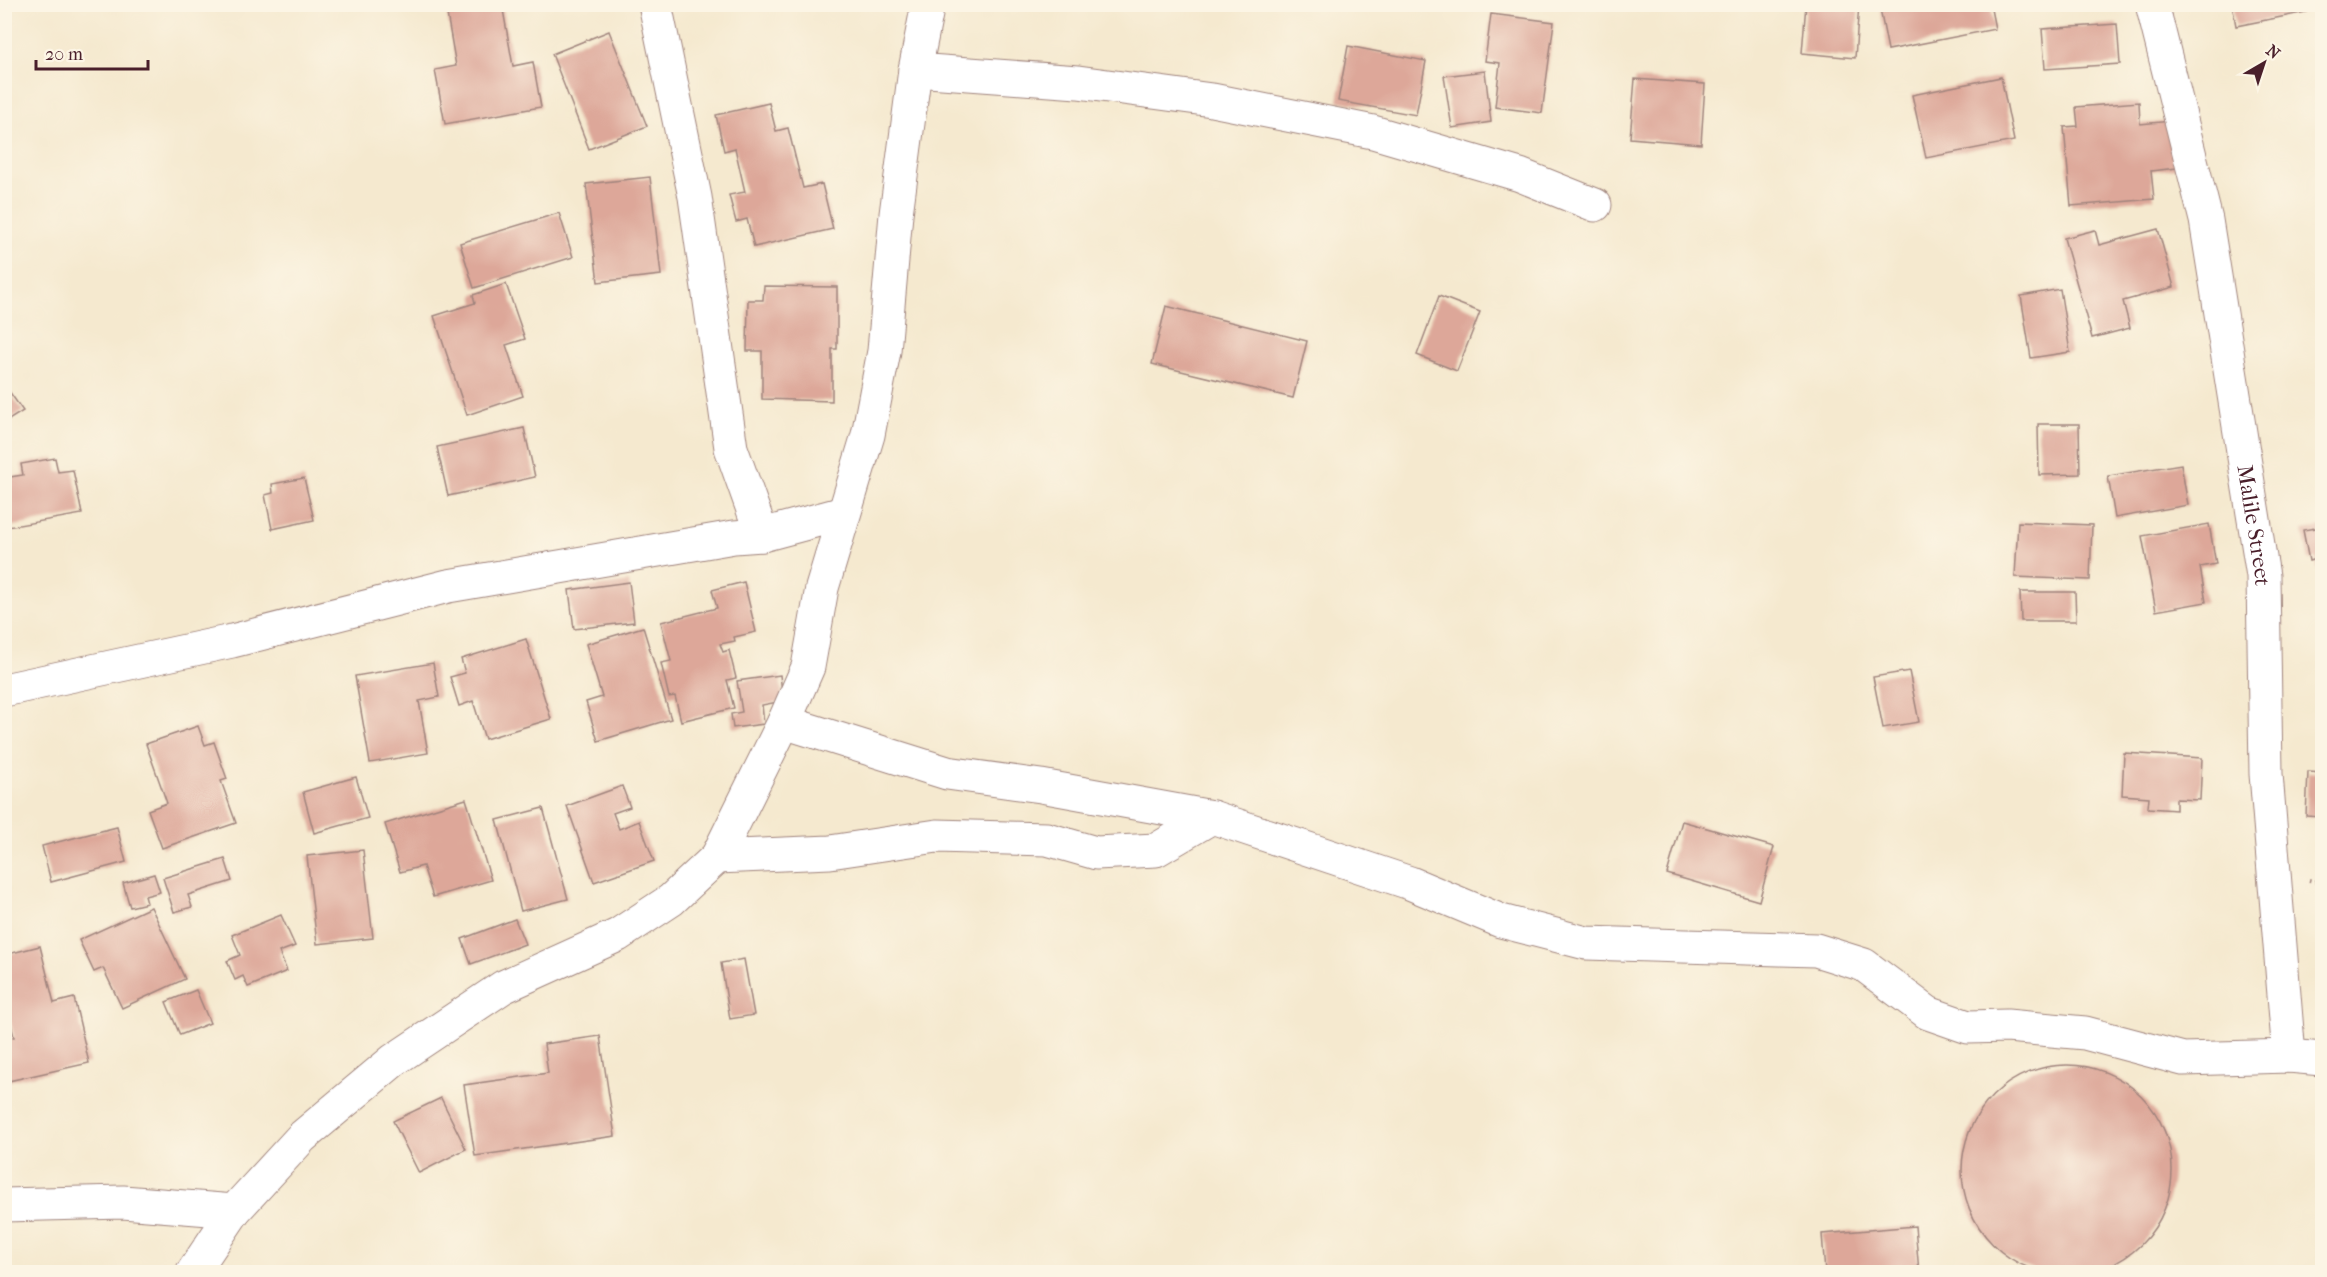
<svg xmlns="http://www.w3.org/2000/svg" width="2327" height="1277" font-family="'IM FELL French Canon',serif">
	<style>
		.building { fill: #dda799 }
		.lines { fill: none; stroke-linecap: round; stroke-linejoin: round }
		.street-casing { stroke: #a0847d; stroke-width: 35 }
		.path { stroke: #a0847d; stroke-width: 4; stroke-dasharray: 1.5 4.5; stroke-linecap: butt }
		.street { stroke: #fff; stroke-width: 33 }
		.labels { text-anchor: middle; stroke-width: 4.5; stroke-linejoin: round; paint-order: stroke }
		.street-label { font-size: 22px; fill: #4a1f2b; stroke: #fcf5e5 }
	</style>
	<rect width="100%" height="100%" fill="#fcf5e5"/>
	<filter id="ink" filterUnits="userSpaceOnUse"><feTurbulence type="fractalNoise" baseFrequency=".0167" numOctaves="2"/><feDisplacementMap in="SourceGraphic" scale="12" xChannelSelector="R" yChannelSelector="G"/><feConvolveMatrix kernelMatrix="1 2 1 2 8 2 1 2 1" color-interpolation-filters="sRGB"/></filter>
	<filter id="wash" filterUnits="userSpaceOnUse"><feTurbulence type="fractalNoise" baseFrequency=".008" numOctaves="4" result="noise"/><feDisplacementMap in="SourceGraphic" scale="24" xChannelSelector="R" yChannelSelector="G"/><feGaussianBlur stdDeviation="1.35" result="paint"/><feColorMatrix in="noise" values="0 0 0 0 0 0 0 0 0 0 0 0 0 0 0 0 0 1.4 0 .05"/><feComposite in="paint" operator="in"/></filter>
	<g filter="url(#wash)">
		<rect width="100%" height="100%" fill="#f5e9cf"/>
		<g id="blocks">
			<g class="building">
				<polygon points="463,4 502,4 513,66 533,62 541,107 445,124 435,70 456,66 446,8"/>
				<polygon points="1806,4 1859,4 1855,58 1802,53"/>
				<polygon points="1879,4 1990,4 1995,29 1888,50"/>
				<polygon points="2232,4 2304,4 2306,12 2236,26"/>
				<polygon points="1491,14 1554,22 1542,113 1495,107 1500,63 1485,61"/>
				<polygon points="2117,24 2120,64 2045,69 2042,29"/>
				<polygon points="609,31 647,126 589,149 552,54"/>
				<polygon points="1348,46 1426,61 1416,115 1338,101"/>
				<polygon points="1485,71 1491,122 1452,128 1444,76"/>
				<polygon points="2001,77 2014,141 1926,158 1912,95"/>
				<polygon points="1635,79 1705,84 1701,144 1630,138"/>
				<polygon points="2139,102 2140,124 2172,121 2177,168 2151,171 2154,199 2071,206 2064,127 2078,126 2076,107"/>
				<polygon points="769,103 776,131 788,128 803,188 822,184 833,229 754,247 747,219 736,222 729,195 745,192 735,148 724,151 716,115"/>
				<polygon points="650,177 661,275 598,282 586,184"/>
				<polygon points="559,213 573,257 474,288 460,243"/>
				<polygon points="2158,229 2174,287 2123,301 2130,328 2092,338 2064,238 2095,230 2099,245"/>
				<polygon points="506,284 525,339 506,345 523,396 467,415 434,316 475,303 473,295"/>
				<polygon points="764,286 837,287 837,349 832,349 832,401 762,399 762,351 747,351 748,300 763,300"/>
				<polygon points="2060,289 2070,352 2031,358 2021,296"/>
				<polygon points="1439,296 1480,312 1457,371 1417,355"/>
				<polygon points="1166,306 1307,341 1293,398 1152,364"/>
				<polygon points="4,384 23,411 4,423"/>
				<polygon points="2038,424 2079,424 2080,474 2039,475"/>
				<polygon points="524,428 535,477 448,496 437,447"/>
				<polygon points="55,458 58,472 73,470 82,514 8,527 4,507 4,478 23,475 21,464"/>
				<polygon points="2181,464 2188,505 2115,518 2108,476"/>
				<polygon points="304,478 314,520 272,529 265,495 273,493 272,484"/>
				<polygon points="2018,522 2092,525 2090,580 2015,577"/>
				<polygon points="2209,524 2216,564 2200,567 2206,602 2156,611 2142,536"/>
				<polygon points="2322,527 2322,586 2321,586 2316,559 2309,561 2303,530"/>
				<polygon points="629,582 634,622 574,629 569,590"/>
				<polygon points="744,582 756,632 734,637 735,641 720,644 723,652 729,650 736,678 727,680 734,708 681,721 675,696 669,697 661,663 671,661 661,622 717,608 712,590"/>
				<polygon points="2020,592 2075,592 2076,621 2021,621"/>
				<polygon points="643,627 671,719 598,741 586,702 602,697 586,644"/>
				<polygon points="526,639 551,719 485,739 473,701 459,706 450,677 465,673 461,659"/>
				<polygon points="433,663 439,697 419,701 428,753 370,763 355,676"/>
				<polygon points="1909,671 1919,722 1883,728 1873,677"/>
				<polygon points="780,675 783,701 762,705 764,724 733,728 731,714 742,712 737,681"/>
				<polygon points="198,726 205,745 214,742 227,779 221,781 236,823 162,848 148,810 167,803 146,744"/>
				<polygon points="2124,753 2202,758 2200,800 2176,799 2176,810 2148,808 2149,797 2122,795"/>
				<polygon points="2308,772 2322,773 2322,817 2306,816"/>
				<polygon points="356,777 368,818 314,833 303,792"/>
				<polygon points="622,786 630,807 613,813 619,829 639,821 654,861 594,882 567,806"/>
				<polygon points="466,799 491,880 433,897 423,866 400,872 385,824"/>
				<polygon points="543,808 568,899 521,911 497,820"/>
				<polygon points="1682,821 1774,847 1759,901 1667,874"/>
				<polygon points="117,827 126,862 51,882 42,846"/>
				<polygon points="363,850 373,938 317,944 307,856"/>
				<polygon points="225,859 232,881 188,895 192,907 174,912 163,878"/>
				<polygon points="154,874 160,892 145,896 147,903 130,907 123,883"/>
				<polygon points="151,907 185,979 122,1008 103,968 94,972 79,940"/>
				<polygon points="281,915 295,946 279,952 287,971 248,987 243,976 235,980 227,961 240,955 232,935"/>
				<polygon points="515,919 525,944 471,964 462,939"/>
				<polygon points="40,946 54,1003 74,998 89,1063 4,1082 4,1054 7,1054 4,1040 14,1037 4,995 4,955"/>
				<polygon points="744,959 754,1015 730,1019 721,963"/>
				<polygon points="196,990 210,1023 180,1035 166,1002"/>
				<polygon points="600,1036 615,1136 475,1156 464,1085 548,1073 544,1044"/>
				<circle cx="2067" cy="1170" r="105"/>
				<polygon points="441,1098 466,1149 419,1173 393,1121"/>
				<polygon points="1915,1226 1919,1272 1825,1272 1822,1234"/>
			</g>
		</g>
	</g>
	<g filter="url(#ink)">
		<use href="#blocks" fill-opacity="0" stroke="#a0847d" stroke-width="1.5"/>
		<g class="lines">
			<g class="street-casing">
				<g id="street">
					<polyline points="655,4 695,197 731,448 762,535"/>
					<path id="s1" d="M2152,4L2206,220L2263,576L2266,774L2289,1056"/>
					<polyline points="915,70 1078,82 1212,100 1373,132 1520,175 1595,205"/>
					<polyline points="4,690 232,641 448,586 734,537 762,535 844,513"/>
					<polyline points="784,722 947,773 1041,786 1212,817 1410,883 1501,921 1586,943 1816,950 1864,965 1928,1013 1968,1027 2007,1026 2085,1033 2183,1059 2289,1056 2322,1059"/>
					<polyline points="717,857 830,852 937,836 1047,839 1096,853 1156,850 1212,817"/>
					<polyline points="4,1205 123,1202 234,1211"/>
					<polyline points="193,1272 234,1211 302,1137 394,1060 503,987 618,935 671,900 717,857 784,722 808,667 822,588 868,435 884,351 896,214 915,70 928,4"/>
				</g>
			</g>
			<polyline class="path" points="2309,880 2322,883"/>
			<use href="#street" class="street"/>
		</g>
	</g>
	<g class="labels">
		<g class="street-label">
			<text dy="8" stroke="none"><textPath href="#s1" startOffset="532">Malile Street</textPath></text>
		</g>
	</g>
	<rect width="2327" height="1277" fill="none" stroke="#fcf5e5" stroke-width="24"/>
	<g transform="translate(2264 63) rotate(39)" stroke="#fcf5e5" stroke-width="4.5" paint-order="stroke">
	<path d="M0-4.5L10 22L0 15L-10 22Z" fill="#4a1f2b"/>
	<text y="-9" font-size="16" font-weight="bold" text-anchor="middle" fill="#4a1f2b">N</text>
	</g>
	<path d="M36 60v9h112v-9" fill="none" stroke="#4a1f2b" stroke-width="3"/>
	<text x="45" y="60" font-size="18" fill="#4a1f2b" stroke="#fcf5e5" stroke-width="4.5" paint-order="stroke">20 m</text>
</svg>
